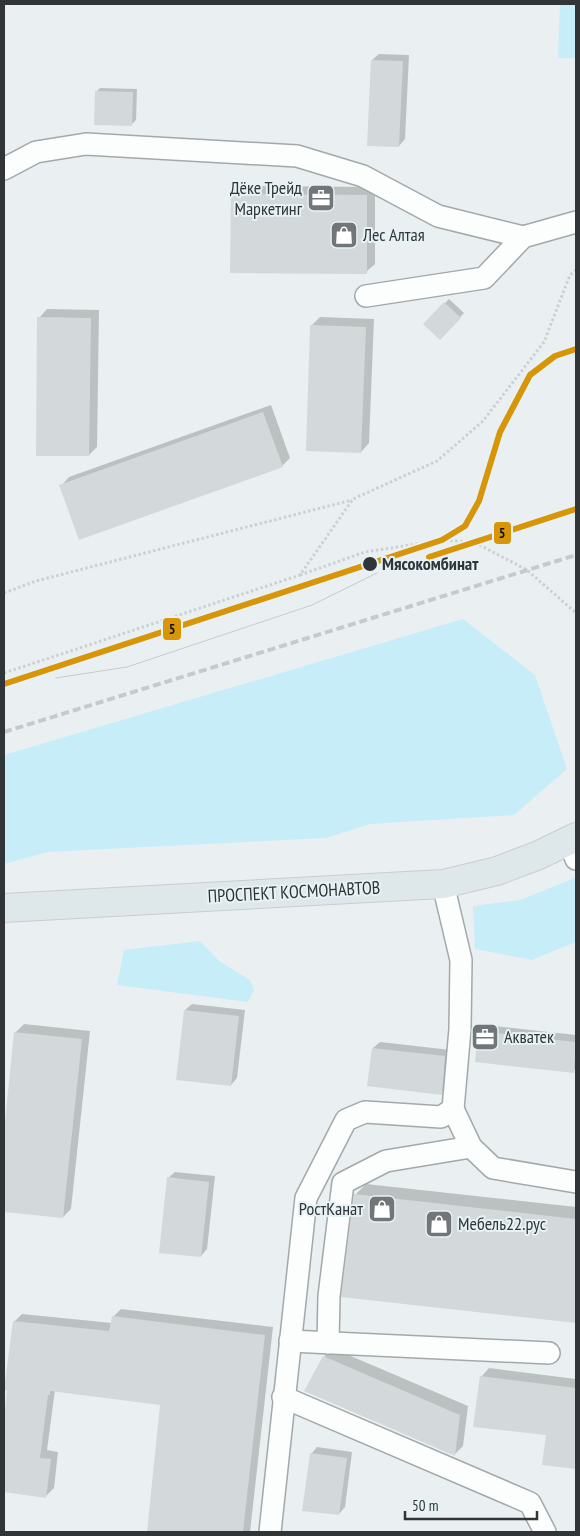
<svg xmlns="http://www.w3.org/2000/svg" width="580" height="1536" font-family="'PT Sans Narrow',sans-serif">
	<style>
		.green { fill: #c7edf9 }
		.shadow { fill: #0003 }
		.building { fill: #d3d8da }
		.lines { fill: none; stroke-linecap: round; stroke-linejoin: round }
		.minor-casing { stroke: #a3a8a9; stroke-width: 24 }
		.major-casing { stroke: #cbcdce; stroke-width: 30 }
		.path { stroke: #cdd0d0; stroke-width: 3; stroke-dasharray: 2.5 2.5; stroke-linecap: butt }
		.minor { stroke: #fcfdfd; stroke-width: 21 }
		.major { stroke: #dee7e9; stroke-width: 28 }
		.tram { stroke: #c8caca; stroke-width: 1 }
		.rail { stroke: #c8caca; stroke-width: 4; stroke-dasharray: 8 4; stroke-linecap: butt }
		.tram-1-casing { stroke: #e6f2f5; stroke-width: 10 }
		.tram-1 { stroke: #d99508; stroke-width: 6 }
		.stop-dot { fill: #313537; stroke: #e6f2f5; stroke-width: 2 }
		.labels { text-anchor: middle; stroke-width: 4; stroke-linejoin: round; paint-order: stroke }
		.poi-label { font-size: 18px; fill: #313537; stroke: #e6f2f5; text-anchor: start }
		.stop-label { font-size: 18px; font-weight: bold; fill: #313537; stroke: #e6f2f5; text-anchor: start }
		.street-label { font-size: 18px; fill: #313537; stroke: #e6f2f5 }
		.line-badge { stroke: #e6f2f5; stroke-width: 2 }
		.pale-badge-label { font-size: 14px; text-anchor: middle; font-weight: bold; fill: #111 }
	</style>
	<rect width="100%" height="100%" fill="#eaf0f2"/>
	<g class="green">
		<polygon points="560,4 576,4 576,58 558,58"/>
		<polygon points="463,619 535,675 567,769 514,815 370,824 326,838 47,852 4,864 4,755"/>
		<polygon points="575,878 576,942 532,960 475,949 473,906 520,900"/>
		<polygon points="200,941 219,961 250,980 254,990 248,1002 117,985 124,950"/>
	</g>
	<g class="shadow">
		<polygon points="379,54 409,55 405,139 399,146 372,60"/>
		<polygon points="100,88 137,89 136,120 132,124 96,92"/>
		<polygon points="240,186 375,187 375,264 366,272 232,194"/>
		<polygon points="449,299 464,313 440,338 425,324"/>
		<polygon points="47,309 99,310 97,447 89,455 39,318"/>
		<polygon points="320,317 374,319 369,443 361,452 311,326"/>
		<polygon points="271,405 290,458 282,466 61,486 69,477"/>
		<polygon points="192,1004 245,1010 237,1078 231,1085 185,1010"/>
		<polygon points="24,1024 90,1031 71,1209 63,1217 4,1211 4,1144 15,1033"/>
		<polygon points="486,1025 576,1035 576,1068 573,1071 479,1032"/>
		<polygon points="380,1042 451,1050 448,1087 441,1093 369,1084 373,1048"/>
		<polygon points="175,1172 215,1176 207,1249 201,1256 168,1178"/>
		<polygon points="366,1184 576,1207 576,1322 343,1296 355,1195"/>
		<polygon points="121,1309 273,1327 250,1532 148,1532 162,1404 55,1390 47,1450 58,1452 54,1488 46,1496 4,1491 4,1434 14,1322 22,1314 112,1323 113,1317"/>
		<polygon points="332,1348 468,1406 463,1446 454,1455 324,1357"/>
		<polygon points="489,1368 576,1379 576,1468 544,1464 548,1434 481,1377"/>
		<polygon points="317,1447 352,1452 345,1507 339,1514 311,1454"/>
	</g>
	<g class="building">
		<polygon points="371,60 403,61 399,147 367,146"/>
		<polygon points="95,91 133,92 132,126 94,125"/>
		<polygon points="231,194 367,195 367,274 230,273"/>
		<polygon points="444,302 461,318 440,340 423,324"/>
		<polygon points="37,317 91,318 89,456 36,456"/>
		<polygon points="310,325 366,327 361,453 306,451"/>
		<polygon points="263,412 283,467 79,540 59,485"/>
		<polygon points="184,1010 239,1016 231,1086 176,1080"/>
		<polygon points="478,1031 576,1042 574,1073 475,1062"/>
		<polygon points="14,1032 82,1039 63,1218 4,1212 4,1132"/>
		<polygon points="372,1048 445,1056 442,1095 367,1086"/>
		<polygon points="167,1177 209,1182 201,1257 159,1253"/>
		<polygon points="354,1194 576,1219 576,1323 341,1297"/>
		<polygon points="112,1316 265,1335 243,1532 147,1532 160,1405 50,1391 50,1395 48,1395 40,1458 51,1459 46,1498 4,1492 4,1420 7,1390 4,1390 13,1321 109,1331"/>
		<polygon points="323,1356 460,1415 455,1456 304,1391"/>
		<polygon points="480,1376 576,1388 576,1469 542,1465 546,1435 473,1427"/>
		<polygon points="310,1453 347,1458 339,1515 302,1511"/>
	</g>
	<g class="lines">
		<g class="minor-casing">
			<g id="minor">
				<polyline points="4,169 36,152 86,144 297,156 363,176 438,216 523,237"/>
				<polyline points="366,296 484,278 523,237 576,222"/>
				<polyline points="569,840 576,859"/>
				<polyline points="453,1109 471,1147 493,1168 576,1182"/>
				<polyline points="290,1341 549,1353"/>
				<polyline points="328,1343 329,1296 343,1183 386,1161 471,1147"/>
				<polyline points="283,1397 530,1503 545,1532"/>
				<polyline points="270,1532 306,1198 346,1120 365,1112 441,1117 453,1109 460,1029 461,960 443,884"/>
			</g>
		</g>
		<g class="major-casing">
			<polyline id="major" points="4,908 443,884 497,871 539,855 576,837"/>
		</g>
		<g class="path">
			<polyline points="300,575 365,552 442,540 474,542 527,570 576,613"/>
			<polyline points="4,593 36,581 352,500"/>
			<polyline points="4,673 300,575 353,499 437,461 483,421 544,342 570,275 576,270"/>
		</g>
		<use href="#minor" class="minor"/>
		<use href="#major" class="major"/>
		<polyline class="tram" points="56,678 127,667 312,605 377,573"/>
		<polyline class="rail" points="4,732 576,555"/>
		<g class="tram-1-casing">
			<g id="tram-1">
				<polyline points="429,557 576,509"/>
				<polyline points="4,684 442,540 465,526 479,501 500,432 530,375 555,356 576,349"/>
			</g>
		</g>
		<use href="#tram-1" class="tram-1"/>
	</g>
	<defs>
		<g id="office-square" transform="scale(1.4375)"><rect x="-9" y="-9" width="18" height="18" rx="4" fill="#727678" stroke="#e6f2f5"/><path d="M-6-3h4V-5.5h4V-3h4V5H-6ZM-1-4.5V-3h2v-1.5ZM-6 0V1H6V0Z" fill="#fff"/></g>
		<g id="shop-square" transform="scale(1.4375)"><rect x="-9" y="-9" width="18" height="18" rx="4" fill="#727678" stroke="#e6f2f5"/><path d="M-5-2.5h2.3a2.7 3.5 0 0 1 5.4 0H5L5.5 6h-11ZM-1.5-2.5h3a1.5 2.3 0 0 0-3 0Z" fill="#fff"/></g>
	</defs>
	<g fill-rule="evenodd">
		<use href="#office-square" x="321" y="198"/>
		<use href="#shop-square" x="344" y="235"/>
		<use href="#office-square" x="485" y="1037"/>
		<use href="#shop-square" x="382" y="1209"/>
		<use href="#shop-square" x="439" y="1224"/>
	</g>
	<circle class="stop-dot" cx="370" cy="564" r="8"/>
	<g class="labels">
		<g class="poi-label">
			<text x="302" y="194" text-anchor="end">Дёке Трейд<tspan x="302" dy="21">Маркетинг</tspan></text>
			<text x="363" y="241">Лес Алтая</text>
			<text x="504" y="1043">Акватек</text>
			<text x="363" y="1215" text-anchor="end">РостКанат</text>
			<text x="458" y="1230">Мебель22.рус</text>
		</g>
		<g class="stop-label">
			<text x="382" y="570">Мясокомбинат</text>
		</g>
		<g class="street-label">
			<text transform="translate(294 892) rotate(-3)" y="6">ПРОСПЕКТ КОСМОНАВТОВ</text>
		</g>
	</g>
	<g class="line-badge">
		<rect x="493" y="521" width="19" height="24" rx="5" fill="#d99508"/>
		<rect x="162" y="617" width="20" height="24" rx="5" fill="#d99508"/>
	</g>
	<g class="pale-badge-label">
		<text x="502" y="538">5</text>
		<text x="172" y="634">5</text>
	</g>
	<rect width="580" height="1536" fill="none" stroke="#313537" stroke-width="10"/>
	<path d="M405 1511v8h132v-8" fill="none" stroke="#313537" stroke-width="2.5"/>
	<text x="412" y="1511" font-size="15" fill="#313537" stroke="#e6f2f5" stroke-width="4" paint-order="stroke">50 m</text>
</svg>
